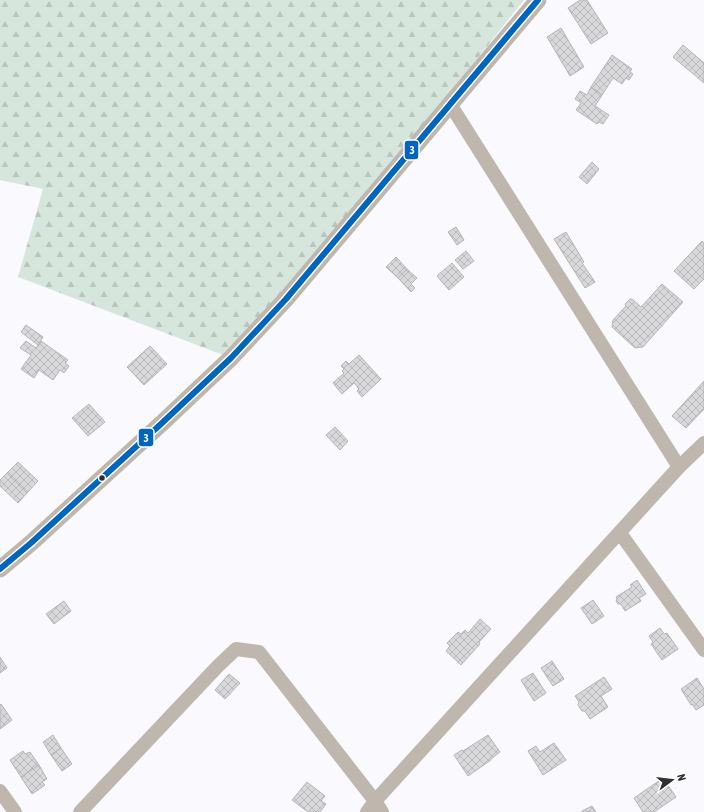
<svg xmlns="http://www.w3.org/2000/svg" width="704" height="812" font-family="'Asap Condensed',sans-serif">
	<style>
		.forest { fill: url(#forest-firs) }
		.building { fill: url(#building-cross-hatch); stroke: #b5b5b7 }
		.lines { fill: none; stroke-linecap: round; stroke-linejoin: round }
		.minor { stroke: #bfb7ad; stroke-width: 14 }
		.tertiary { stroke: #bfb7ad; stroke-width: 17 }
		.bus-1-casing { stroke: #fff; stroke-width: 9 }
		.bus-1 { stroke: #0065bd; stroke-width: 6 }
		.bus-dot { fill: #2f2f32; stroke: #fff; stroke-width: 1.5 }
		.line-badge { stroke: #fff; stroke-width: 1.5 }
		.badge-label { font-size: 11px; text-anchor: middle; font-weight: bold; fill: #fff }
	</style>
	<defs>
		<pattern id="forest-firs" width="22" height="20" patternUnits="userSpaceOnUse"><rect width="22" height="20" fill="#d6e6dd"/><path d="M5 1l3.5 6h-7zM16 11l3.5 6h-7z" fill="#b8c6be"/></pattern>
		<pattern id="building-cross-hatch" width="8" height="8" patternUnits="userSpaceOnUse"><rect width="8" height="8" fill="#d8d7da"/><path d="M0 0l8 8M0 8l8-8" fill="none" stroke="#bab9bc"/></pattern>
	</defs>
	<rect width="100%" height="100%" fill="#fafafe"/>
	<polygon class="forest" points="0,0 524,0 286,299 231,358 18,277 43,189 0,180"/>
	<g class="building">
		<polygon points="580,0 587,0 608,33 591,44 568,8"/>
		<polygon points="561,28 584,67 570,76 547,37"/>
		<polygon points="683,45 704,63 704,83 673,57"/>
		<polygon points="612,55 632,69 630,72 633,74 629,80 626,78 622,84 613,78 602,95 591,87"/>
		<polygon points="591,87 602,95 595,106 609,115 603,124 599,122 597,124 576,110 581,103 575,99 580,91 587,95"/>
		<polygon points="592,162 599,169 587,184 579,177"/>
		<polygon points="456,227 464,240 457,245 448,232"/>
		<polygon points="566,232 584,262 582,263 595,282 585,288 554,239"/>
		<polygon points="702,241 704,243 704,279 694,289 674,271"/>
		<polygon points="466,251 474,261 463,269 455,260"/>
		<polygon points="396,257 407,269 398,278 386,267"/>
		<polygon points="452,263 464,277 449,290 437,276"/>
		<polygon points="407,269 417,278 411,284 415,288 411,292 398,278"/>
		<polygon points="662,284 683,302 643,347 635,348 612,327 613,320 626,306 625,304 630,299 632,299 641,307"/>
		<polygon points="26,325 43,337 38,345 21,332"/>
		<polygon points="26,341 36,348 41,341 68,360 65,363 69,366 64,373 60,370 53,380 39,370 34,378 21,369 31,355 20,348"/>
		<polygon points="150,346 167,364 144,385 127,367"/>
		<polygon points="359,355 381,379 362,397 357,391 359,389 354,383 342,394 333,383 344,373 342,371 344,369 341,366 346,361 349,364"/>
		<polygon points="704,381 704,409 686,428 672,416"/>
		<polygon points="89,404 105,422 88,436 72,418"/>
		<polygon points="335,427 348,441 340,450 326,435"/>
		<polygon points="18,462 38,481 27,493 7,473"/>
		<polygon points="7,473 27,493 18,503 0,486 0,480"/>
		<polygon points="637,580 646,594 639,598 641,601 625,611 621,604 618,604 616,601 617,599 616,597 632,587 630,585"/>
		<polygon points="593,600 604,616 592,624 581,608"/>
		<polygon points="64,601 71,611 54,624 46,614"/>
		<polygon points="480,619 491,629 479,642 480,644 461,665 446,651 450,646 447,643 458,632 461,634 465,630 468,633"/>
		<polygon points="660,628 664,634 667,633 678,649 662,660 651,644 653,642 649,636"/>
		<polygon points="0,657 7,668 0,673"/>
		<polygon points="552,661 564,679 553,686 541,668"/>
		<polygon points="533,673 546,693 534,701 521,680"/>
		<polygon points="229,674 240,683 225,699 215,690"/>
		<polygon points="604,677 612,689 601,696 608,707 590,719 585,711 582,711 578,705 579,702 575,696"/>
		<polygon points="697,678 704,689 704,705 696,710 692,704 691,705 681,689"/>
		<polygon points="1,704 12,720 0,729 0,705"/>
		<polygon points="53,735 61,748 51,755 43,742"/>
		<polygon points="488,735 500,752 491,759 491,760 468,776 454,755 462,750 463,751"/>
		<polygon points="554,743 566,760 543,775 528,751 536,746 540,752"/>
		<polygon points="61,748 72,764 62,771 51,755"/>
		<polygon points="23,751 25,754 30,752 39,765 21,777 10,760"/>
		<polygon points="39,765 47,779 42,782 45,785 32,794 21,777"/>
		<polygon points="663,778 676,797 654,812 643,812 634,798"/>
		<polygon points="307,782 325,796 321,801 326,804 320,812 308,812 292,800"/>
		<polygon points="592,806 596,812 582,812 582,811"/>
	</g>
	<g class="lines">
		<g class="minor">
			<polyline points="450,104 679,467"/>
			<polyline points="620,533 704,650"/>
			<polyline points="0,791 15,812"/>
			<polyline points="80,812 218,666 236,649 259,652 375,801 382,812"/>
			<polyline points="367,812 375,801 679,467 704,443"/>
		</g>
		<polyline class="tertiary" points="0,569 31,543 162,423 231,358 286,299 538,0"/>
		<g class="bus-1-casing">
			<polyline id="bus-1" points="0,569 31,543 162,423 231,358 286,299 538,0"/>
		</g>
		<use href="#bus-1" class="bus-1"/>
	</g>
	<circle class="bus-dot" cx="102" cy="478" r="3.5"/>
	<g class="line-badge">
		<rect x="404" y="140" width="15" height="20" rx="4" fill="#0065bd"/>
		<rect x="138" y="428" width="16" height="19" rx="4" fill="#0065bd"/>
	</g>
	<g class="badge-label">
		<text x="412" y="154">3</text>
		<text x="146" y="442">3</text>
	</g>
	<g transform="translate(672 780) rotate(75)" stroke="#ffffff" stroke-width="3" paint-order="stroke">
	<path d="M0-3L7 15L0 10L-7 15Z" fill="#2f2f32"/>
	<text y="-6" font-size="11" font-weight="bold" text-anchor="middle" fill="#2f2f32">N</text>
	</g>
</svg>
